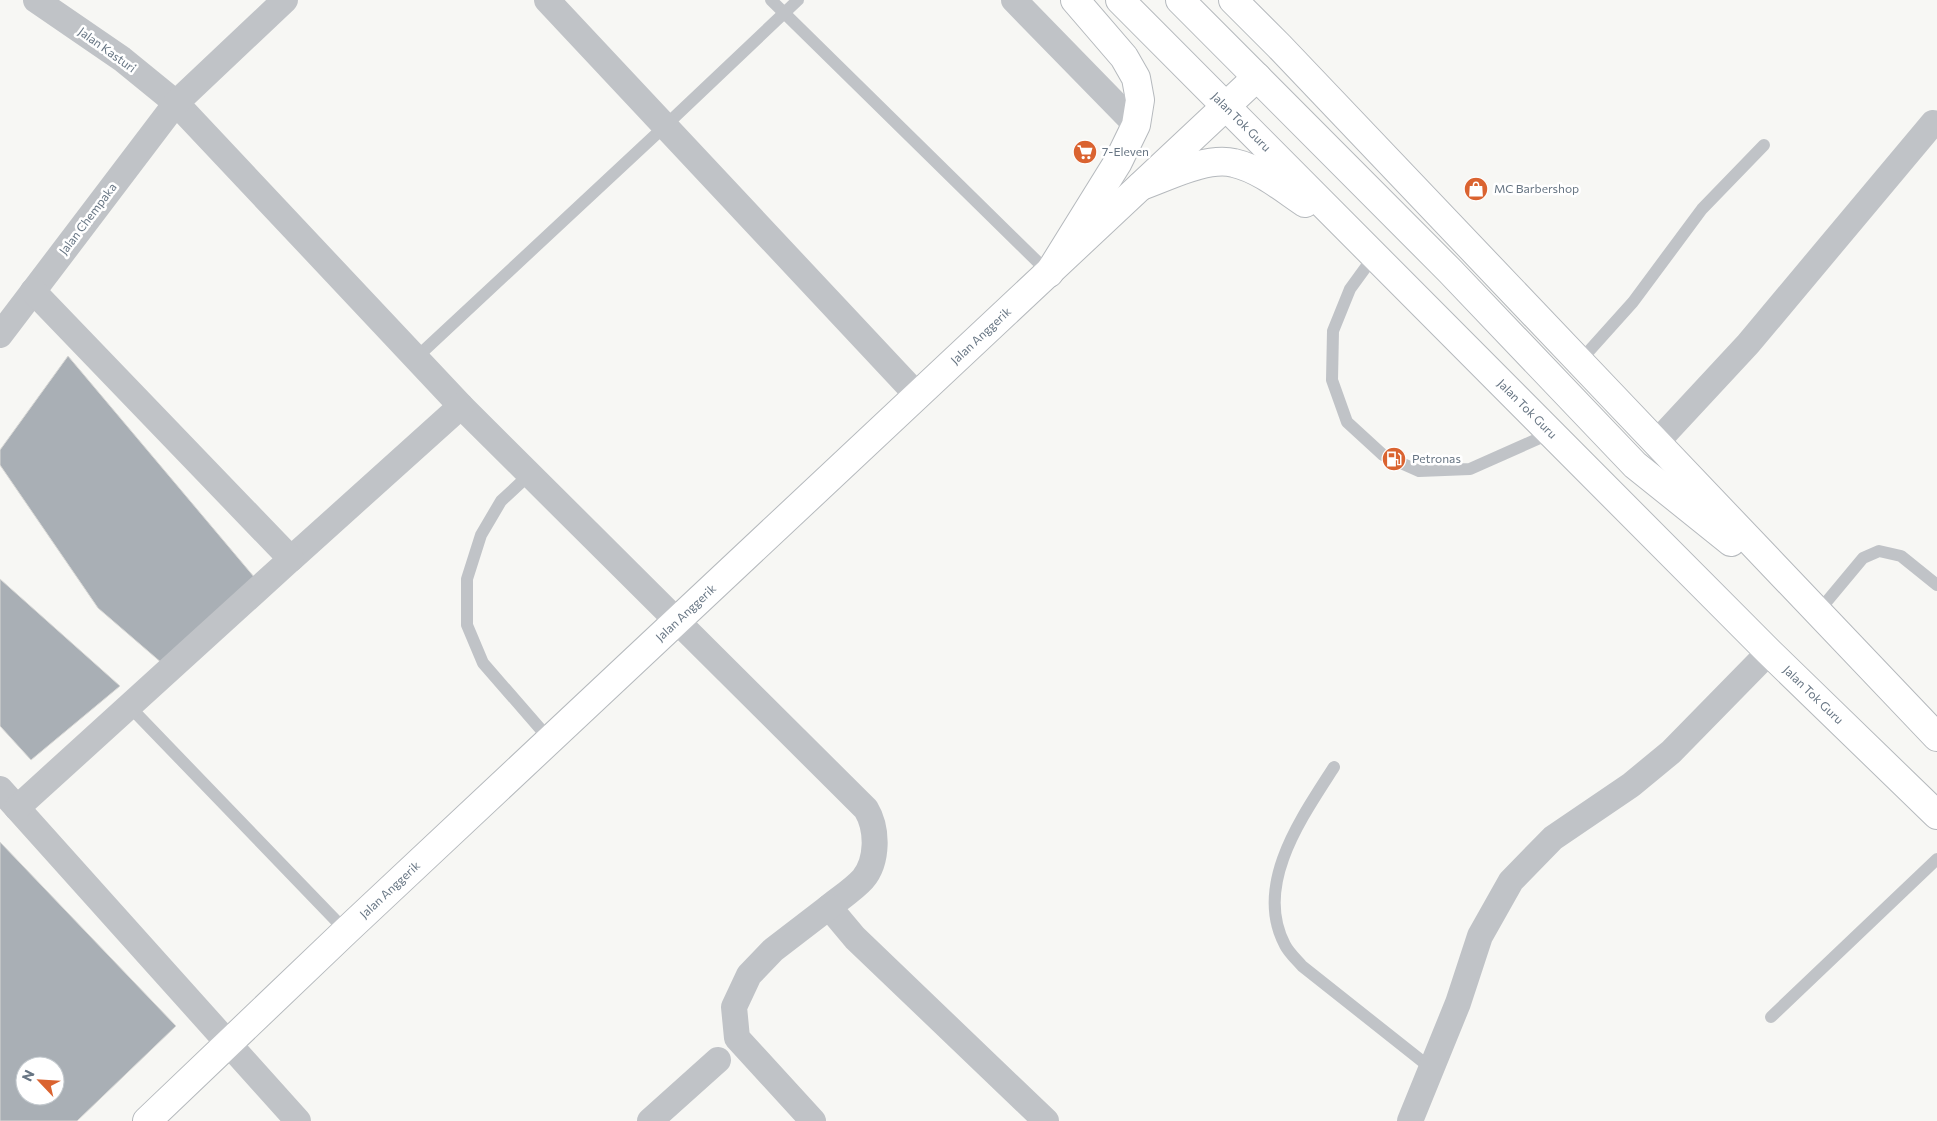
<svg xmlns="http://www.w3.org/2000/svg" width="1937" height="1121" font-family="Commissioner,sans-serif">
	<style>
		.building { fill: #a9afb5; stroke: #d8d8d6; fill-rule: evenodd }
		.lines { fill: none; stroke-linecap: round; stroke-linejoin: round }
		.secondary-casing { stroke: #b5b9bd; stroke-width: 30 }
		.primary-casing { stroke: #b5b9bd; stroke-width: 30 }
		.service { stroke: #c0c3c7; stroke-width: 12 }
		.minor { stroke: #c0c3c7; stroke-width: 26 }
		.secondary { stroke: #fff; stroke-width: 28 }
		.primary { stroke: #fff; stroke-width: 28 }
		.labels { text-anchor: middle; stroke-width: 5; stroke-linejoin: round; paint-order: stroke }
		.street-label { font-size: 12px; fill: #677583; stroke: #fff }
		.poi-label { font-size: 12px; fill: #677583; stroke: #fff; text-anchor: start }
	</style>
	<rect width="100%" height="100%" fill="#f7f7f4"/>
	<g class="building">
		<polygon points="68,356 255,578 163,664 98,608 0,465 0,450"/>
		<polygon points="0,579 120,686 31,760 0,726"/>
		<path d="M0,842L176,1026L77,1121H0ZM25,1066H55V1096H25Z"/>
	</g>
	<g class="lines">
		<g class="secondary-casing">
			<polyline id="secondary" points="147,1121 346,931 1257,77"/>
		</g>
		<g class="primary-casing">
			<g id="primary">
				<polyline points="1120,0 1769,652 1937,815"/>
				<polyline points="1180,0 1450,271 1635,465 1731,542"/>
				<path d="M1233,0L1279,46C1499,276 1717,507 1937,737"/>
				<path d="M1141,186C1167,177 1207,156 1234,163C1260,169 1284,189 1305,203"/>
				<polyline points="1049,273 1118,162 1136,125 1140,100 1136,78 1124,57 1075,0"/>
			</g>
		</g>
		<g class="service">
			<polyline points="771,0 1049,273"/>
			<polyline points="1374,256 1350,289 1333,331 1332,380 1347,422 1383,455 1419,471 1470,469 1551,433"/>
			<polyline points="417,357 665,126 798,0"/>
			<polyline points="1580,361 1633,302 1702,209 1764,145"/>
			<polyline points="530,474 501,501 481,535 467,579 467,625 483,663 550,740"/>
			<polyline points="1818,612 1863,558 1879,551 1901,556 1937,585"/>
			<polyline points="130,707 346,931"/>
			<path d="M1334,767C1302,817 1253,885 1285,945C1289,953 1297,960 1302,966L1432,1069"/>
			<polyline points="1771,1017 1937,859"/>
		</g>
		<g class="minor">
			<path d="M36,0L122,59L176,103L461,406L866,809C878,829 878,861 863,879C853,890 840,898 829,907L855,938L1046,1121"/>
			<polyline points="547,0 918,396"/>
			<polyline points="1014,0 1136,125"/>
			<polyline points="0,335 176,103 285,0"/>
			<polyline points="1656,443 1748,344 1933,123"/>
			<polyline points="291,559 461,406"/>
			<polyline points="0,789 298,1121"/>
			<polyline points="17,808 291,559 33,291"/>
			<polyline points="650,1121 718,1060"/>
			<polyline points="813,1121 737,1038 734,1007 749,975 773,950 829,907"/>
			<polyline points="1410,1121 1458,1003 1480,936 1511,881 1553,838 1631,785 1671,752 1769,652"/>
		</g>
		<use href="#secondary" class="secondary"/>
		<use href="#primary" class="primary"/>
	</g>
	<defs>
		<g id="supermarket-disc" transform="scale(1.25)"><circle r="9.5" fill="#da6330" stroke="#fff"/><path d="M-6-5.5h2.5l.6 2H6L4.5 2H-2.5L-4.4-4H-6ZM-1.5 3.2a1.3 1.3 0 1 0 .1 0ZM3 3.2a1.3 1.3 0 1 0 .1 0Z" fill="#fff"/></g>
		<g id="shop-disc" transform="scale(1.25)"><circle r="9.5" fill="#da6330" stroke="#fff"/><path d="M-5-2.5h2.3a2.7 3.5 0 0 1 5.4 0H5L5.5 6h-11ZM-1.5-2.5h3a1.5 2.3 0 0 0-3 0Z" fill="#fff"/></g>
		<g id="fuel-disc" transform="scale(1.25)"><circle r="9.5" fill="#da6330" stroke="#fff"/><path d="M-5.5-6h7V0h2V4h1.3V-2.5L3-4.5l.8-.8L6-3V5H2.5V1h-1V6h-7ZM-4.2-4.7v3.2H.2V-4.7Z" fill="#fff"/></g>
	</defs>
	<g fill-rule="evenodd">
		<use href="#supermarket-disc" x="1085" y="152"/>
		<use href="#shop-disc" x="1476" y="189"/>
		<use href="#fuel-disc" x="1394" y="459"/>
	</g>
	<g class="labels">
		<g class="street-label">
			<text transform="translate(107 50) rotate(36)" y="4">Jalan Kasturi</text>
			<text transform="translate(1241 122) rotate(45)" y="4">Jalan Tok Guru</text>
			<text transform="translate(88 219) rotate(-53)" y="4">Jalan Chempaka</text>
			<text transform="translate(981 336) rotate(-43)" y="4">Jalan Anggerik</text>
			<text transform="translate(1527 409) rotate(45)" y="4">Jalan Tok Guru</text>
			<text transform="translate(686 613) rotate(-43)" y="4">Jalan Anggerik</text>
			<text transform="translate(1813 695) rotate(44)" y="4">Jalan Tok Guru</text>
			<text transform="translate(390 890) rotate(-43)" y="4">Jalan Anggerik</text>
		</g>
		<g class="poi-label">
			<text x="1102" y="156">7-Eleven</text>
			<text x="1494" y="193">MC Barbershop</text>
			<text x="1412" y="463">Petronas</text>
		</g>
	</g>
	<g transform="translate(40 1081) rotate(295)"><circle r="24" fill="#ffffff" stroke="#c2c8cd"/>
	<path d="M0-4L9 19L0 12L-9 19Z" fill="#da6330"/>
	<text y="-8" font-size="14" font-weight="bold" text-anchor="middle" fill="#677583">N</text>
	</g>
</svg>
